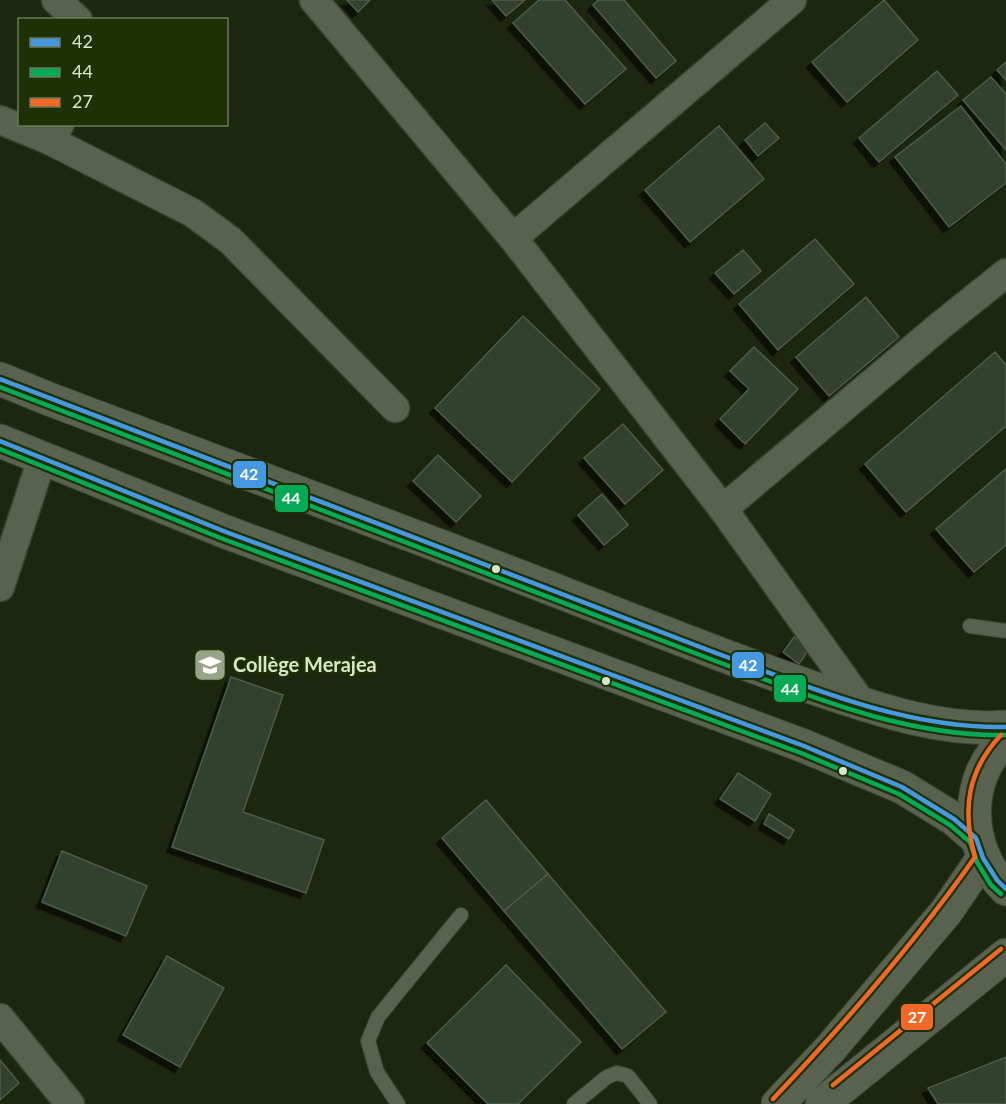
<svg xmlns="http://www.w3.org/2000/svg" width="1006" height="1104" font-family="Lato,sans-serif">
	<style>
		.building { fill: #313f2d; stroke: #4d5b49; stroke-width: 1.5; filter: url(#shadow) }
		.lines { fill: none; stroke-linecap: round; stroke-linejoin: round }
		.lane-casing { stroke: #3a4331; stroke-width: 16 }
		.street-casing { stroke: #3a4331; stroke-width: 31 }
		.secondary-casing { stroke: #3a4331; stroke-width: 35 }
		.lane { stroke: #58624e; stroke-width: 14 }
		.street { stroke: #58624e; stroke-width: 28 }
		.secondary { stroke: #58624e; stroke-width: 33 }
		.bus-1-casing { stroke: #1e3106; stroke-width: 9 }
		.bus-2-casing { stroke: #1e3106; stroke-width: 9 }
		.bus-3-casing { stroke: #1e3106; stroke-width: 9 }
		.bus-1 { stroke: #4699e1; stroke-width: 4.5 }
		.bus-2 { stroke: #06aa56; stroke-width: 4.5 }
		.bus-3 { stroke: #f36827; stroke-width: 4.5 }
		.bus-dot { fill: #d8e7ca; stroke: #1e3106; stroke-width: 2 }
		.labels { text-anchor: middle; stroke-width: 5; stroke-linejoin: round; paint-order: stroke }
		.poi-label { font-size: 20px; font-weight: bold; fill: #d8e7ca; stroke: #1e3106; text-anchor: start }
		.line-badge { stroke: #1e3106; stroke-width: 2 }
		.badge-label { font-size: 16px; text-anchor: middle; font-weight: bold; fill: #fff }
	</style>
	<defs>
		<filter id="shadow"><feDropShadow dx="-5.5" dy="5.5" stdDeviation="0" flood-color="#0009"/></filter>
	</defs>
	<rect width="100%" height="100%" fill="#1d2710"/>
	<g class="building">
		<polygon points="347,0 370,0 358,12"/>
		<polygon points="492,0 525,0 506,16"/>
		<polygon points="539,0 565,0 626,69 585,104 513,23"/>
		<polygon points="598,0 624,0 676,61 656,78 593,5"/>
		<polygon points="884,0 918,40 847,102 812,62"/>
		<polygon points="1006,62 1006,80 997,70"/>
		<polygon points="937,71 958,95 879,162 859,138"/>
		<polygon points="991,77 1006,94 1006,150 963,100"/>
		<polygon points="961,106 1006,164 1006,183 949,227 895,157"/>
		<polygon points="765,123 779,138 758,156 745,140"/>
		<polygon points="719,126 764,179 690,242 645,190"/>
		<polygon points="815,239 854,284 778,350 739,304"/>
		<polygon points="743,250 761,271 734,294 715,273"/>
		<polygon points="866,297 899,337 829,396 796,357"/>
		<polygon points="523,316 600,389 512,482 435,408"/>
		<polygon points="754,347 798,389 745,444 720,419 749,389 730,371"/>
		<polygon points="995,352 1006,365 1006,426 906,512 865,464"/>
		<polygon points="623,424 663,470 625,504 584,458"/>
		<polygon points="438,455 481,496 456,522 413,481"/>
		<polygon points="1006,469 1006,545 974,572 936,529"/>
		<polygon points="602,494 628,525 604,545 578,515"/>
		<polygon points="794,637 809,649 799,664 783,652"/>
		<polygon points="231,677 283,695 243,812 324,840 306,893 172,847"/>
		<polygon points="738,773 771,794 755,821 720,799"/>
		<polygon points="486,800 548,874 504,911 442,838"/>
		<polygon points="769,814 794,830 789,839 764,824"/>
		<polygon points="62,851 147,886 126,936 42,902"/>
		<polygon points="548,874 666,1012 622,1049 504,911"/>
		<polygon points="167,956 224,988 180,1067 123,1035"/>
		<polygon points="506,965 581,1042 518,1104 488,1104 427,1043"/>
		<polygon points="1006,1057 1006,1104 938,1104 928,1088"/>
		<polygon points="0,1060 19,1083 0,1100"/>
	</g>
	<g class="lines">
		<g class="lane-casing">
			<g id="lane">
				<polyline points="970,626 1006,631"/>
				<polyline points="398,1104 377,1072 368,1041 378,1017 461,915"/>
				<polyline points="574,1104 607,1077 617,1073 628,1076 650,1104"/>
			</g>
		</g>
		<g class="street-casing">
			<g id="street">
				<polyline points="56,0 78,20"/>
				<polyline points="314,0 513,238 723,509 863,705"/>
				<polyline points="0,120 49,140 60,124"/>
				<polyline points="49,140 193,213 231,241 395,408"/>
				<polyline points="513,238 792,0"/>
				<polyline points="723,509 941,325 1006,273"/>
				<polyline points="0,587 42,459"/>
				<polyline points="0,1018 70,1104"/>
			</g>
		</g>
		<g class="secondary-casing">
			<g id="secondary">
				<path d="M0,379L49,399C221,464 393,527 565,594C645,625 726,658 808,686C871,707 938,732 1006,727"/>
				<polyline points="0,441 226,532 804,746 902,787 954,819 976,838"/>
				<path d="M1006,740C962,778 966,850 1006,889"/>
				<polyline points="778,1104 830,1049 946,912 983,858"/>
				<polyline points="822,1104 1006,955"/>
			</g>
		</g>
		<use href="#lane" class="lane"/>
		<use href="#street" class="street"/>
		<use href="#secondary" class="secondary"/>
		<g class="bus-1-casing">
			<g id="bus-1">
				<path d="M0,379L716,653C809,687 905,729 1006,727"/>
				<polyline points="0,441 226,532 804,746 902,787 954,819 976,838 983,858 997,880 1006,889"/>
			</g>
		</g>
		<g class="bus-2-casing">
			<g id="bus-2">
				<path d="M0,387L713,660C807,695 905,737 1006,735"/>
				<polyline points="0,449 223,539 801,753 899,794 950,825 970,842 977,862 991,885 1001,894"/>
			</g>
		</g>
		<g class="bus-3-casing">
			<g id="bus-3">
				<polyline points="833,1085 1001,949"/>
				<path d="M773,1099C845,1023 915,943 975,857C962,810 967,771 1001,735"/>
			</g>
		</g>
		<use href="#bus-1" class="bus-1"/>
		<use href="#bus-2" class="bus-2"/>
		<use href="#bus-3" class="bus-3"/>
	</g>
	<defs>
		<g id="school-square" transform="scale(1.725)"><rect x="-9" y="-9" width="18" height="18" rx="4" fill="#97a489" stroke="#1e3106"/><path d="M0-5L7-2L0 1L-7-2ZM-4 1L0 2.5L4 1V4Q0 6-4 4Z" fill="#fff"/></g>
	</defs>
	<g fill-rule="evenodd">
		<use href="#school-square" x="210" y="665"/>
	</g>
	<g class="bus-dot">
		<circle cx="496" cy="569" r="5"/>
		<circle cx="606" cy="681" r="5"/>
		<circle cx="843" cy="771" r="5"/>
	</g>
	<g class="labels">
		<g class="poi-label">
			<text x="233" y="672">Collège Merajea</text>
		</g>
	</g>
	<g class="line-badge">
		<rect x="232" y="460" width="35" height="29" rx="6" fill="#4699e1"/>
		<rect x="274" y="484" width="35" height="29" rx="6" fill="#06aa56"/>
		<rect x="731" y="651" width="34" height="28" rx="6" fill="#4699e1"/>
		<rect x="773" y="674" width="34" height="29" rx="6" fill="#06aa56"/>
		<rect x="900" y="1003" width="34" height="28" rx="6" fill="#f36827"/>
	</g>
	<g class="badge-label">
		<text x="249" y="480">42</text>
		<text x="291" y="504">44</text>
		<text x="748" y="671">42</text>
		<text x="790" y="695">44</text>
		<text x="917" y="1023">27</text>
	</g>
	<rect x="18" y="18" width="210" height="108" fill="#1e3106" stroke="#687a54" stroke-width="1.5"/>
	<rect x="30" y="38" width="30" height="9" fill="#4699e1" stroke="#687a54" stroke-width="1.5"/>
	<text x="72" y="48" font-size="18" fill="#d8e7ca">42</text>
	<rect x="30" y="68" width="30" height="9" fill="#06aa56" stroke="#687a54" stroke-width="1.5"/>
	<text x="72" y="78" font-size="18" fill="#d8e7ca">44</text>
	<rect x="30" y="98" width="30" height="9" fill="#f36827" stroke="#687a54" stroke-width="1.5"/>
	<text x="72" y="108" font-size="18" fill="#d8e7ca">27</text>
</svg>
